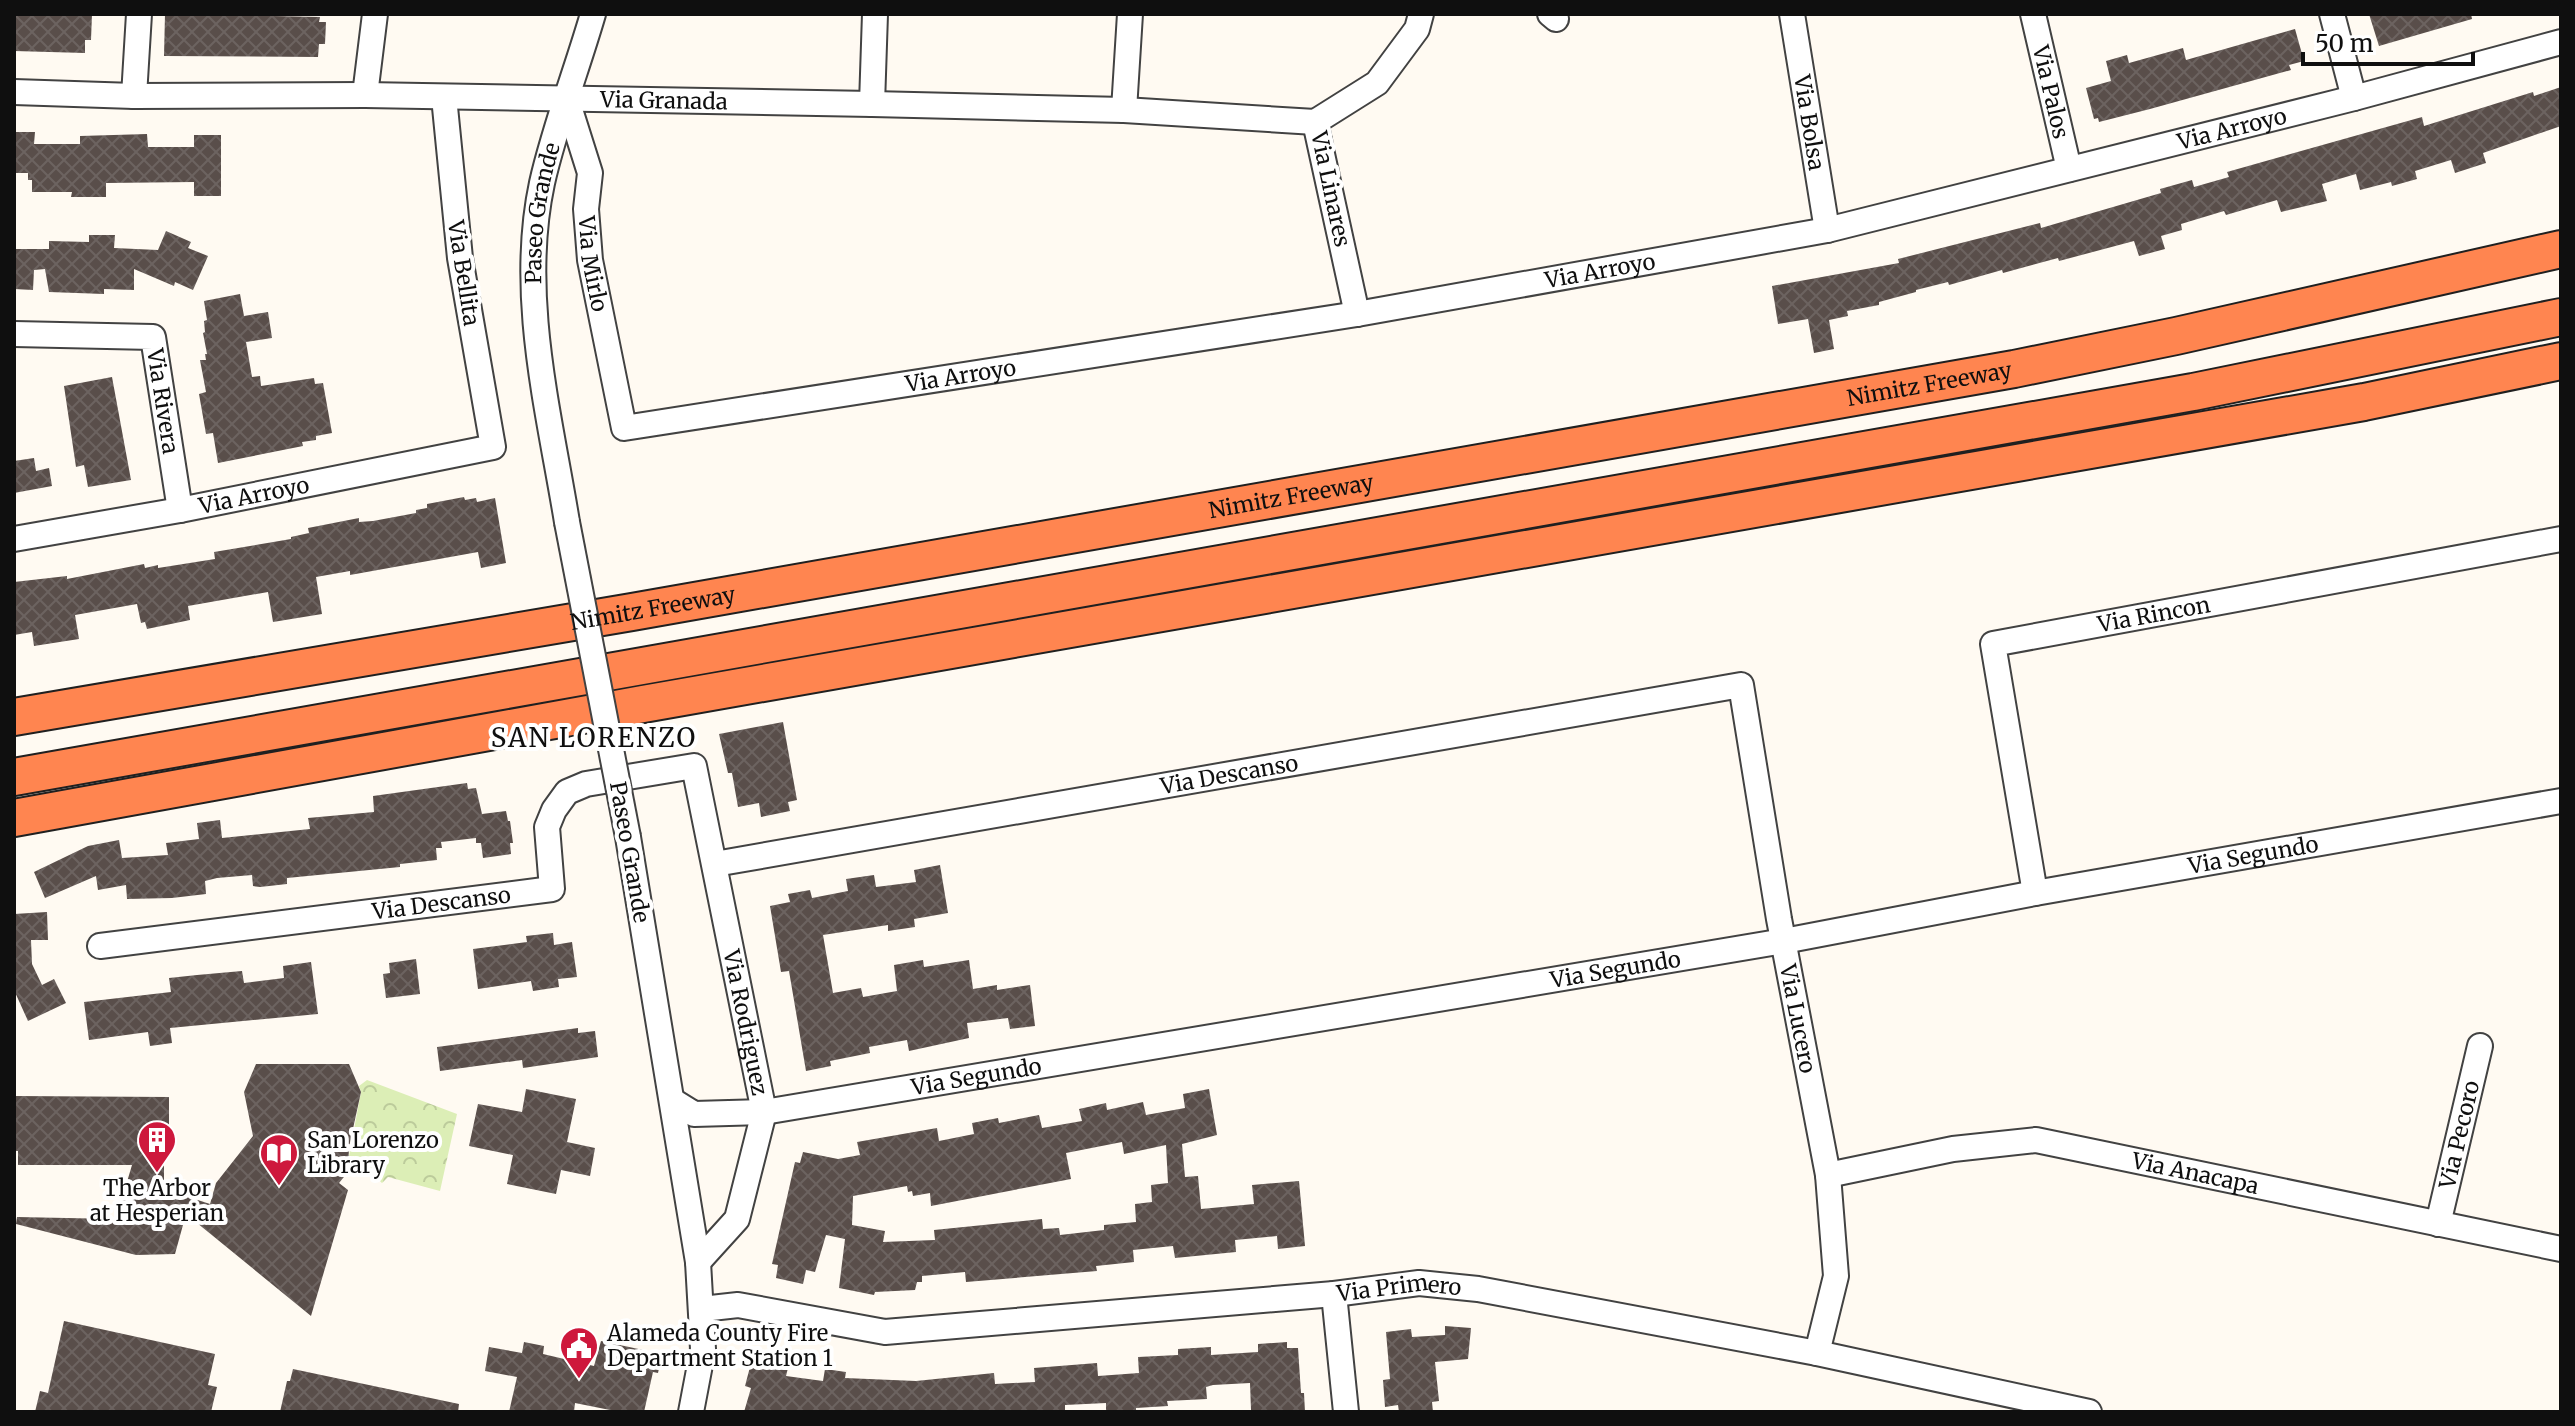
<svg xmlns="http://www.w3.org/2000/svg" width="2575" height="1426" font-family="Merriweather,serif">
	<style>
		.park { fill: url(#park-crowns) }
		.building { fill: url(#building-cross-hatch); fill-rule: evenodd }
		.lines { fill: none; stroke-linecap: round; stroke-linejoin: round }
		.minor-casing { stroke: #424242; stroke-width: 28 }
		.highway-casing { stroke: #202020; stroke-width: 40 }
		.minor { stroke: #fff; stroke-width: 24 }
		.highway { stroke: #ff8550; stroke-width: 36 }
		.minor-bridge-casing { stroke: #424242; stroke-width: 28; stroke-linecap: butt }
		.minor-bridge { stroke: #fff; stroke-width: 24 }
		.labels { text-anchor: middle; stroke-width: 8; stroke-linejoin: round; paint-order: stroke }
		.street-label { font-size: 22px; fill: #0f0f0f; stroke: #fff }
		.poi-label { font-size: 22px; fill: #0f0f0f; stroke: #fff; text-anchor: start }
		.quarter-label { font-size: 26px; letter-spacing: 2px; fill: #0f0f0f; stroke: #fff }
	</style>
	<defs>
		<pattern id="park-crowns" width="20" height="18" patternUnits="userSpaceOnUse" patternTransform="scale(2)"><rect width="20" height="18" fill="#dceeb6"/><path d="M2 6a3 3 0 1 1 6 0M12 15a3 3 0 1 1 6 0" fill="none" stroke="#bccb9b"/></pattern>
		<pattern id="building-cross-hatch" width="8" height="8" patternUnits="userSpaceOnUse" patternTransform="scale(2)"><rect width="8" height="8" fill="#594e4a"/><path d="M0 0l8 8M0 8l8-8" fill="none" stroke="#6c6360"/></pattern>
	</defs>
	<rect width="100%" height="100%" fill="#fffaf2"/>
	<polygon class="park" points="367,1080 457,1114 440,1191 388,1177 382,1183 354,1156 349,1156 361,1092 359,1086"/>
	<g class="building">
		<polygon points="14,14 92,14 91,40 85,40 85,53 14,51"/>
		<polygon points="165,14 273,14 273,16 320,17 319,22 326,22 325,44 319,44 318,57 164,56"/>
		<polygon points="2369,14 2471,14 2472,19 2379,46"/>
		<polygon points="2295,29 2304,61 2289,65 2291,70 2150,109 2099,122 2098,118 2094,119 2086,88 2111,81 2106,61 2127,55 2129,63 2183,48 2186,60"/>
		<polygon points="2561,87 2561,126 2483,153 2486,163 2455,173 2451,160 2415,171 2417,179 2392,186 2391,182 2360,190 2356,174 2322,184 2327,201 2281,212 2277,200 2226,215 2224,211 2181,224 2182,230 2161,236 2165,249 2139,256 2134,241 2059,261 2058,258 2003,273 2002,270 1949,285 1948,282 1916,290 1916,292 1879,302 1879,305 1847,311 1848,316 1829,320 1834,349 1814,353 1808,319 1778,324 1772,286 1899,263 1898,259 2040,223 2041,228 2161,193 2160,189 2192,180 2194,187 2229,177 2227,172 2422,117 2424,126 2533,92 2534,96"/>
		<polygon points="14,132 35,132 34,144 80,144 80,136 147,134 148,147 194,147 194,135 221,135 221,196 194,196 194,182 106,183 106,197 71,197 72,192 32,192 32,180 28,180 28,173 14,173"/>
		<polygon points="166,231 191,242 188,248 208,256 193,290 175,282 174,286 134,269 134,290 104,289 104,294 49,292 45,269 34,270 33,290 14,289 14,249 49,249 49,241 89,242 89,235 115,235 114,248 158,250"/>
		<polygon points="240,294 244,316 268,312 272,338 246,342 252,377 260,376 261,386 314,378 315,384 323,383 332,433 316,436 316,440 302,442 303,446 218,463 213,433 206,434 199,394 206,392 200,360 206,360 205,354 207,354 203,333 205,332 204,321 207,320 204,301"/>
		<polygon points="112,377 131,480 88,487 84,465 76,467 64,386"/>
		<polygon points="34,458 36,471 49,468 52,486 14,493 14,461"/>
		<polygon points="464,497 465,500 476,498 477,502 495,498 506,563 481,568 478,552 350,575 350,571 316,577 322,614 273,622 268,592 188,606 190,620 147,629 145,622 141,623 137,604 75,615 79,639 34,646 32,632 14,635 14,582 67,576 67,579 144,564 145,568 158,565 158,568 215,559 214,552 291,539 291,537 309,533 308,528 359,518 359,522 373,521 416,513 416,510 427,508 427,504"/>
		<polygon points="783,722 797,800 788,802 790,811 761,817 759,803 738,807 732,773 728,773 719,734"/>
		<polygon points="467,783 468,789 476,788 482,814 506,811 508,821 510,821 513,843 510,843 511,854 483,858 481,843 476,843 476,838 441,842 442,848 436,848 437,860 400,864 400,867 287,878 287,884 260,887 253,886 252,875 217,878 205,881 206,894 172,898 127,899 126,885 98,890 96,876 45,898 34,872 88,846 119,840 122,858 168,855 166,843 199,839 197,823 220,820 222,838 310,829 308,818 374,812 373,796"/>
		<polygon points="940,865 948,913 914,919 915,927 888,931 888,925 823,935 833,993 861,988 863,997 897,991 894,965 923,960 924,967 969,960 973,989 997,985 997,990 1030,985 1035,1026 1010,1029 1008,1018 967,1023 969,1038 909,1051 907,1040 869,1047 870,1053 830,1061 831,1066 806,1071 789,971 781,972 770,906 790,902 788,894 810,890 812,898 848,891 846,879 874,875 876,887 916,882 914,870"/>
		<polygon points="47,912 48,940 31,940 32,964 42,985 54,979 66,1003 28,1021 14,990 14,914"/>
		<polygon points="553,933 554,945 572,942 577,977 558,979 559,987 533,991 531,981 478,989 473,949 527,942 526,936"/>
		<polygon points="416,959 420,994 386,998 383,974 390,973 389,963"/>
		<polygon points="311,962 318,1014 170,1028 172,1043 150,1046 148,1032 89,1040 84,1002 171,992 169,978 197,975 242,971 244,983 284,978 283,966"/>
		<polygon points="578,1028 578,1033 595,1031 598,1057 523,1068 522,1060 440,1071 437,1047"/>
		<polygon points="256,1064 349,1064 361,1092 349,1147 348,1172 339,1183 348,1190 311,1316 186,1214 175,1254 136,1255 16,1224 17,1217 116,1219 132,1165 18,1165 18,1151 14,1151 14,1096 169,1097 169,1131 164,1131 164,1189 210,1204 216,1183 253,1136 244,1092"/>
		<polygon points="526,1089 576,1099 567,1142 595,1148 590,1176 561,1170 556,1194 507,1184 513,1155 469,1146 478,1104 522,1112"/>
		<path d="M1209,1089L1217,1135L1182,1144L1185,1177L1198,1176L1201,1209L1254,1204L1252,1185L1299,1181L1305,1246L1278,1249L1277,1236L1235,1240L1236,1252L1175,1258L1173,1246L1133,1250L1134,1262L1096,1266L1097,1271L966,1282L965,1272L922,1276V1282H917L915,1290L875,1292L874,1295L839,1288L845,1239L826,1235L815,1272L806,1270L803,1284L776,1278L778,1265L772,1264L795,1162L800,1163L803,1152L838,1159L860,1155L857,1142L937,1128L939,1141L974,1134L972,1123L998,1118L999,1123L1039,1115L1042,1128L1082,1121L1079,1109L1106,1103L1107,1110L1143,1102L1146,1115L1185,1108L1183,1094ZM1122,1142L1124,1154L1166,1145L1168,1183L1151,1185L1152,1202L1135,1204L1136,1222L1104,1225V1230L1060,1235L1059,1228L1043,1229L1042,1219L934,1230L935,1240L883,1242L885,1231L852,1225L853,1196L907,1186L908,1192L912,1191L913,1196L930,1193L931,1206L1071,1179L1066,1153Z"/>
		<polygon points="64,1321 215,1354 208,1385 217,1387 211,1412 35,1412 40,1391 48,1393"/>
		<polygon points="1445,1326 1471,1328 1468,1359 1435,1362 1439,1401 1432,1402 1433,1412 1399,1412 1398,1405 1385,1407 1383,1380 1390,1379 1386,1332 1411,1329 1412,1337 1445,1335"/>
		<polygon points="601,1341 662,1354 658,1373 653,1372 644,1412 620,1412 575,1403 574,1412 509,1412 517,1377 485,1371 489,1347 522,1353 524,1342 544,1346 543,1354 594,1366"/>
		<polygon points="1287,1342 1287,1348 1298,1348 1301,1393 1304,1393 1305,1412 1251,1410 1250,1383 1213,1385 1206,1387 1207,1399 1167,1401 1168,1406 1136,1408 1136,1412 1106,1412 1106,1403 1065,1405 1065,1412 744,1412 751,1388 745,1386 750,1367 757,1369 760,1356 789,1364 786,1376 823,1381 825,1369 846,1372 845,1378 916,1381 994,1373 995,1384 1035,1382 1034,1368 1097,1363 1098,1376 1139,1373 1138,1357 1178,1355 1178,1349 1211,1347 1211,1355 1258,1352 1258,1344"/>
		<polygon points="293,1369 459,1404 458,1412 280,1412 287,1381 290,1381"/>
	</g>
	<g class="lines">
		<g class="minor-casing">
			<g id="minor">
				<polyline points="1550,14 1556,19"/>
				<path id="s1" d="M1792,14L1827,230"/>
				<path id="s2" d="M2033,14L2069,169"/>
				<polyline points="2332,14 2354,98"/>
				<path id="s3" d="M14,92L134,96L365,95L872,104L1124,110L1315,122"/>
				<polyline points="365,95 375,14"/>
				<polyline points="134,96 139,14"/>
				<path id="s4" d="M567,100L590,173L586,209L590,260L624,428L1357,314L1827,230L2354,98L2561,42"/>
				<polyline points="872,104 875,14"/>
				<polyline points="1124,110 1130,14"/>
				<polyline points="1357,314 1315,122 1377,83 1417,29 1421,14"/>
				<path id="s5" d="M14,334L153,337L180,510"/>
				<path id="s6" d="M567,522C549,412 518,295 542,183C554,129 577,69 593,14"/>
				<path id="s7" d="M14,539L180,510L493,447L460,258L444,97"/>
				<polyline points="628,837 698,1262 703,1349 691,1412"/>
				<path id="s8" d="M715,864L1741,685L1779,919L1828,1175L1836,1276L1817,1353"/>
				<path id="s9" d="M2035,893L1993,644L2561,539"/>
				<path id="s10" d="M100,946L552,889L547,827L554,810L567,792L586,784L694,766L764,1112L737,1219L698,1262"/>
				<path id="s11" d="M673,1101L694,1114L764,1112L1784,941L2035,893L2561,801"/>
				<path id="s12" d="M1828,1175L1953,1149L2036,1140L2561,1249"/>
				<path id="s13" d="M2438,1224L2480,1046"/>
				<polyline points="1334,1294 1346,1412"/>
				<path id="s14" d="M702,1309L738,1305L885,1332L1334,1294L1419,1283L1478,1289L1817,1353L2089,1412"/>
			</g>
		</g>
		<g class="highway-casing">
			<g id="highway">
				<path id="s15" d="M14,717L632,612L2014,369L2176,336L2561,249"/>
				<polyline points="14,777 2193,392 2561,317"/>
				<polyline points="14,818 643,704 2364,402 2561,361"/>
			</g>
		</g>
		<use href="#minor" class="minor"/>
		<use href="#highway" class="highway"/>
		<g class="minor-bridge-casing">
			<polyline id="minor-bridge" points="567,522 628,837"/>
		</g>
		<use href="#minor-bridge" class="minor-bridge"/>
	</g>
	<defs>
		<g id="building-pin" transform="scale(2)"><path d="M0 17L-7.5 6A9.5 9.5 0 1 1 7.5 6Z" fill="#ce183c" stroke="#fff"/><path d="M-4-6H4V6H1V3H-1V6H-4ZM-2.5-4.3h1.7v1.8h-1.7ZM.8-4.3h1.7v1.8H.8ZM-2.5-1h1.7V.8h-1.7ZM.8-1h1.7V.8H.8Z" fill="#fff"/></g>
		<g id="library-pin" transform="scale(2)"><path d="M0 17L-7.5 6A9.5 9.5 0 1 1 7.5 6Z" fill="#ce183c" stroke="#fff"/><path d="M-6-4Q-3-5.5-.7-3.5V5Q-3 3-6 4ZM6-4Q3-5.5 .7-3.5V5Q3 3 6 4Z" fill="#fff"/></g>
		<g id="civic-pin" transform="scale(2)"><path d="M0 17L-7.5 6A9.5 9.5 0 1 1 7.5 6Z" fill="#ce183c" stroke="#fff"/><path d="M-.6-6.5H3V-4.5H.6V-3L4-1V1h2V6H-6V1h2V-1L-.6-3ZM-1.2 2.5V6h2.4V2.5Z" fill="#fff"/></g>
	</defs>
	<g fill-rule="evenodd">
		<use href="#building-pin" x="157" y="1140"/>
		<use href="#library-pin" x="279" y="1153"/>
		<use href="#civic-pin" x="579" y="1346"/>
	</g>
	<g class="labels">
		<g class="street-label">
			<text dy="8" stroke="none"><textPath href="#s2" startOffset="80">Via Palos</textPath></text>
			<text dy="8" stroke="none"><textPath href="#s3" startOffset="650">Via Granada</textPath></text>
			<text dy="8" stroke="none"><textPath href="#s1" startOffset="110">Via Bolsa</textPath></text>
			<text dy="8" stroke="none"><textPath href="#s4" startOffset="1972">Via Arroyo</textPath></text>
			<text transform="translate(1331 189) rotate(78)" y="8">Via Linares</text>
			<text dy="8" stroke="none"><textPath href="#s6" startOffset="312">Paseo Grande</textPath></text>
			<text dy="8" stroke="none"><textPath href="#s4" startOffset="168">Via Mirlo</textPath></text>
			<text dy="8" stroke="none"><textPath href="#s4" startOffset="1324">Via Arroyo</textPath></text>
			<text transform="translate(464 273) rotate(81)" y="8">Via Bellita</text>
			<text dy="8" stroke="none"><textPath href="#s4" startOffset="676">Via Arroyo</textPath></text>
			<text dy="8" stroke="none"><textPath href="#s15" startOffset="1944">Nimitz Freeway</textPath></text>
			<text dy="8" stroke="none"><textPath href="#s5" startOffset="204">Via Rivera</textPath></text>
			<text dy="8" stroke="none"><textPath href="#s7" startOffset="244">Via Arroyo</textPath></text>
			<text dy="8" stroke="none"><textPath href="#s15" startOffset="1296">Nimitz Freeway</textPath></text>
			<text dy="8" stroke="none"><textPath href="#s15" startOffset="648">Nimitz Freeway</textPath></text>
			<text dy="8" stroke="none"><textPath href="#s9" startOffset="416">Via Rincon</textPath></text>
			<text dy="8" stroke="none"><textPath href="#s8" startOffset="522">Via Descanso</textPath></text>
			<text transform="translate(630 852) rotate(80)" y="8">Paseo Grande</text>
			<text dy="8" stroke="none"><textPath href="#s11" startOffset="1606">Via Segundo</textPath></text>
			<text dy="8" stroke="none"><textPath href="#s10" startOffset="344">Via Descanso</textPath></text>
			<text dy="8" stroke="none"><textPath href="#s11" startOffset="958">Via Segundo</textPath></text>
			<text dy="8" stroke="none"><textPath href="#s8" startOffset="1380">Via Lucero</textPath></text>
			<text dy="8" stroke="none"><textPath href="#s10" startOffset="950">Via Rodriguez</textPath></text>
			<text dy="8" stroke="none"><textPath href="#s11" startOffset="310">Via Segundo</textPath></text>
			<text dy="8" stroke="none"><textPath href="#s13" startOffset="92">Via Pecoro</textPath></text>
			<text dy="8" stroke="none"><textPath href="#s12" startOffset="374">Via Anacapa</textPath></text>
			<text dy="8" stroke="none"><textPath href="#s14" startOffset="702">Via Primero</textPath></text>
		</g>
		<g class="poi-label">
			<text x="307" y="1148">San Lorenzo<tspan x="307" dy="25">Library</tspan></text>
			<text x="157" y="1196" text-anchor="middle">The Arbor<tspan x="157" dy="25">at Hesperian</tspan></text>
			<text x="607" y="1341">Alameda County Fire<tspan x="607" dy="25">Department Station 1</tspan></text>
		</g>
		<g class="quarter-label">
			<text x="594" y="747">SAN LORENZO</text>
		</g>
	</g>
	<rect width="2575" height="1426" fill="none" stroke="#0f0f0f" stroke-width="32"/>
	<path d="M2303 52v12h170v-12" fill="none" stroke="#0f0f0f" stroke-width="4"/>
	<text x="2315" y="52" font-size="24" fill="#0f0f0f" stroke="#ffffff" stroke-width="6" paint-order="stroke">50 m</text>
</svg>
